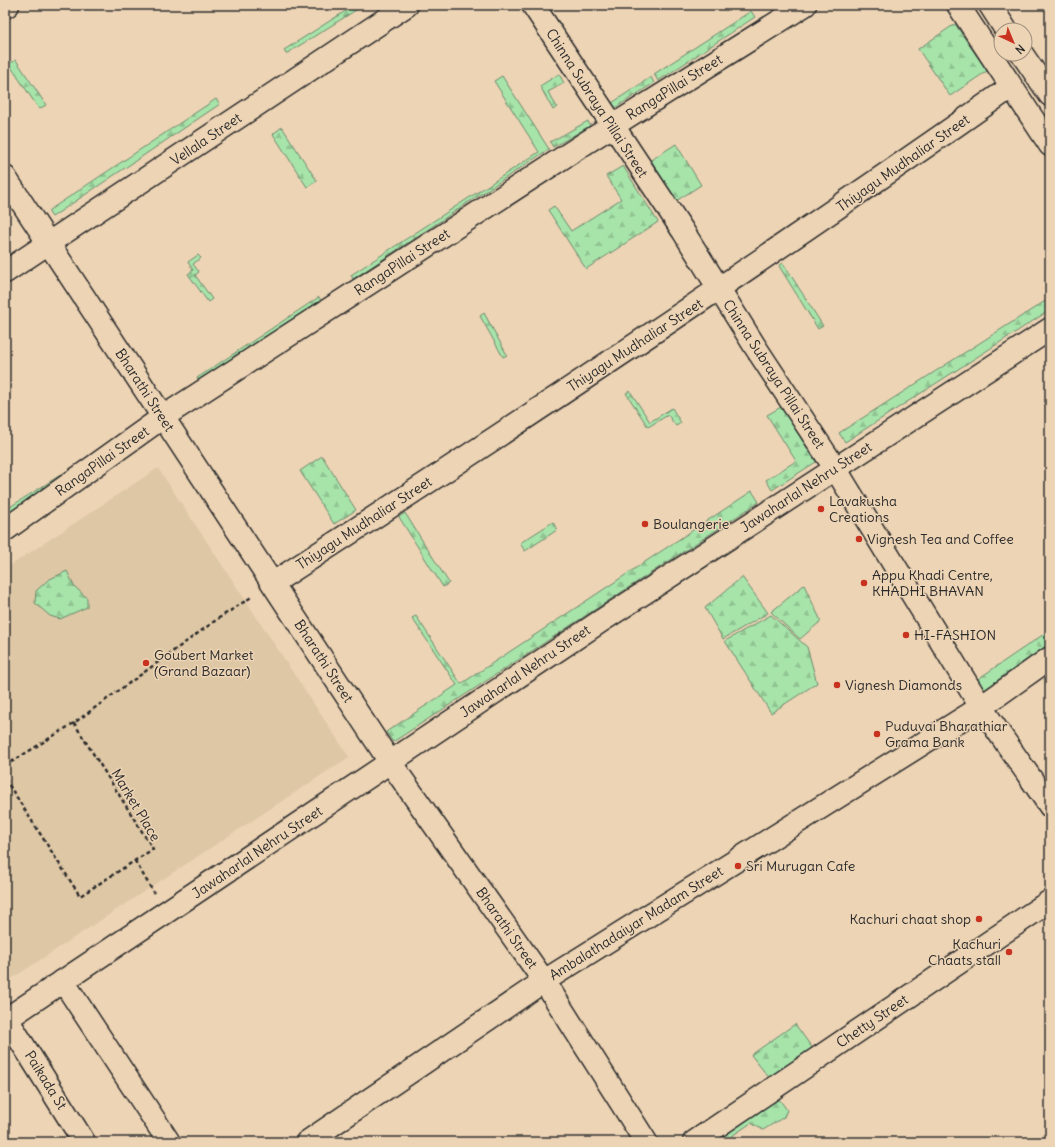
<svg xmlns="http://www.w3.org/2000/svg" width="1055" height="1147" font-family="Delius,sans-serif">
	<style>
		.built { fill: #dec7a5 }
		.forest { fill: url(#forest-firs); stroke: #69886a }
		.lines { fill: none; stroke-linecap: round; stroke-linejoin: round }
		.minor-casing { stroke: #2b2b2b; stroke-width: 25 }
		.tertiary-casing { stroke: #2b2b2b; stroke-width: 25 }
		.secondary-casing { stroke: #2b2b2b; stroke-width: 25 }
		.path { stroke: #2b2b2b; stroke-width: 2.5; stroke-dasharray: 4 3; stroke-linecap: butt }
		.minor { stroke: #edd4b5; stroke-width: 22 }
		.tertiary { stroke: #edd4b5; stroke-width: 22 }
		.secondary { stroke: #edd4b5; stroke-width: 22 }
		.poi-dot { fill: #c8321e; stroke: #edd4b5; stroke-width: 1.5 }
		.labels { text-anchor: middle; stroke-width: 3; stroke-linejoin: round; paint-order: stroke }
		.street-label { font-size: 14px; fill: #2b2b2b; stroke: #edd4b5 }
		.poi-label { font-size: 14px; fill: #2b2b2b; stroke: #edd4b5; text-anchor: start }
	</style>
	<defs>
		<pattern id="forest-firs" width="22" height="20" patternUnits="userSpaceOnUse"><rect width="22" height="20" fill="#a7e4aa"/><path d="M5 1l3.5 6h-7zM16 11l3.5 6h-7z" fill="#90c492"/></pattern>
	</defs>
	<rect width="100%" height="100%" fill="#edd4b5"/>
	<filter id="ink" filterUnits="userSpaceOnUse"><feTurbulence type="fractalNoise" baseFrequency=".025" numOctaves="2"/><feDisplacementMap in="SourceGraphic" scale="8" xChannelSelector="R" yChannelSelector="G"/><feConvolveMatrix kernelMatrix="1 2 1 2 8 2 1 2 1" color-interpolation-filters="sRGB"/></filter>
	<g filter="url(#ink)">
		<polygon class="built" points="158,468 349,757 5,983 5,569"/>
		<g class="forest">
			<polygon points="355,5 364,5 286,54 284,50"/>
			<polygon points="751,11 755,17 658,81 654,74"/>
			<polygon points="955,24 987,71 950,96 918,49"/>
			<polygon points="16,60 46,105 39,109 9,64"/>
			<polygon points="559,74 564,83 548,92 557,107 553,110 540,86"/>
			<polygon points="502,76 549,149 353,279 351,275 539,152 494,81"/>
			<polygon points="651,77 654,83 615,108 612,103"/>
			<polygon points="216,99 220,104 52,217 48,211"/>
			<polygon points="588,121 590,126 553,147 550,142"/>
			<polygon points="282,127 317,181 307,187 273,134"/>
			<polygon points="676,144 701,185 676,201 651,160"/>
			<polygon points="623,166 658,222 586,269 548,210 554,206 571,231 621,199 606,176"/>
			<polygon points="198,255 201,258 193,264 199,272 195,275 212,299 208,302 188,274 193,270 188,262"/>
			<polygon points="783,263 823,326 818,329 779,266"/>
			<polygon points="319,297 321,301 199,382 197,378"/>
			<polygon points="1050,298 1050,310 845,442 839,433"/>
			<polygon points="484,313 507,355 503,357 480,316"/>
			<polygon points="630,391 650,422 672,408 681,423 676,426 668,415 648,427 626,393"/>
			<polygon points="781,407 816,462 772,490 766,480 796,461 767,415"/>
			<polygon points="322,456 356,510 334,524 300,471"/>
			<polygon points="89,457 5,518 5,510"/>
			<polygon points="752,491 759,502 393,742 386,732 457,685 412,618 416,616 461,684"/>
			<polygon points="405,513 449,583 443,587 399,517"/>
			<polygon points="553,522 557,530 525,551 520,543"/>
			<polygon points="67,571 74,586 87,598 87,607 60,619 50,616 35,603 36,591 48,580"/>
			<polygon points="742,577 768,613 723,639 705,608"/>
			<polygon points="804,585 821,621 800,639 771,612"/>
			<polygon points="771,615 807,647 817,683 771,713 725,641"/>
			<polygon points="1050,630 1050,653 983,701 972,683"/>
			<polygon points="795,1024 818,1056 775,1085 751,1055"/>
			<polygon points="774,1092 787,1110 784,1117 763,1130 751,1123 723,1142 699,1142"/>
		</g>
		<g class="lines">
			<g class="minor-casing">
				<g id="minor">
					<polyline points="533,5 683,231 756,348 835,468 981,707 1050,806"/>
					<polyline points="5,272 407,5"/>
					<polyline points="5,530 163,417 587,142 805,5"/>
					<path d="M273,583C522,422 769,257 1011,87"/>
					<polyline points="63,981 169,1142"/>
					<polyline points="7,1019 84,1142"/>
					<polyline points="307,1142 544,981 981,707 1050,658"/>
					<polyline points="694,1142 1050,901"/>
				</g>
			</g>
			<g class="tertiary-casing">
				<g id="tertiary">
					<polyline points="5,7 8,5"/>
					<polyline points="5,177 390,762 544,981 646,1142"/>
					<polyline points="5,1020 601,621 1050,329"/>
				</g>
			</g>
			<g class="secondary-casing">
				<g id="secondary">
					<polyline points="958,5 1050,145"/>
					<polyline points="990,5 1006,30"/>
					<polyline points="1022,54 1050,95"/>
				</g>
			</g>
			<g class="path">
				<polyline points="5,766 74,723 219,618 253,596"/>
				<polyline points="5,779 80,896 153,849 74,723"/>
				<polyline points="135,861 154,893"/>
			</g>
			<use href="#minor" class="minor"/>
			<use href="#tertiary" class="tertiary"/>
			<use href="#secondary" class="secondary"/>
		</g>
	</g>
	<g class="poi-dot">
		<circle cx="821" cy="509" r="4"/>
		<circle cx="645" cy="524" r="4"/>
		<circle cx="859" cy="539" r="4"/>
		<circle cx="864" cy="583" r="4"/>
		<circle cx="906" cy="635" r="4"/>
		<circle cx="146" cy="663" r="4"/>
		<circle cx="837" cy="685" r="4"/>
		<circle cx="877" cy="734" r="4"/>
		<circle cx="738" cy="866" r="4"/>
		<circle cx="979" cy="919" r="4"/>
		<circle cx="1009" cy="952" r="4"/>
	</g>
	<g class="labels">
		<g class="street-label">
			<text transform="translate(674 87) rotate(-32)" y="5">RangaPillai Street</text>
			<text transform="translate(597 103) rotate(57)" y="5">Chinna Subraya Pillai Street</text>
			<text transform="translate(206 139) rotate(-34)" y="5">Vellala Street</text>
			<text transform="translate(903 163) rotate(-35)" y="5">Thiyagu Mudhaliar Street</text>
			<text transform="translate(402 262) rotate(-33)" y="5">RangaPillai Street</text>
			<text transform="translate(635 345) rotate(-33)" y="5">Thiyagu Mudhaliar Street</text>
			<text transform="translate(774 374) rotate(57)" y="5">Chinna Subraya Pillai Street</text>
			<text transform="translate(145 390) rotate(57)" y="5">Bharathi Street</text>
			<text transform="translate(102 461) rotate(-35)" y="5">RangaPillai Street</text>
			<text transform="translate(806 487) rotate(-33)" y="5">Jawaharlal Nehru Street</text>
			<text transform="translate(364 523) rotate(-33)" y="5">Thiyagu Mudhaliar Street</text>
			<text transform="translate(324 661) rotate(57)" y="5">Bharathi Street</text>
			<text transform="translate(525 671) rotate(-34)" y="5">Jawaharlal Nehru Street</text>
			<text transform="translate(136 805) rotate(59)" y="5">Market Place</text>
			<text transform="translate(257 852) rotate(-34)" y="5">Jawaharlal Nehru Street</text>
			<text transform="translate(636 923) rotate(-32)" y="5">Ambalathadaiyar Madam Street</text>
			<text transform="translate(507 928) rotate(55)" y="5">Bharathi Street</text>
			<text transform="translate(872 1021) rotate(-34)" y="5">Chetty Street</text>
			<text transform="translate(46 1080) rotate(58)" y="5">Paikada St</text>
		</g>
		<g class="poi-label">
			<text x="829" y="506">Lavakusha<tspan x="829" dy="16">Creations</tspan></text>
			<text x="653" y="529">Boulangerie</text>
			<text x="867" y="544">Vignesh Tea and Coffee</text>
			<text x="872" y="580">Appu Khadi Centre,<tspan x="872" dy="16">KHADHI BHAVAN</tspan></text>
			<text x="914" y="640">HI-FASHION</text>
			<text x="154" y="660">Goubert Market<tspan x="154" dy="16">(Grand Bazaar)</tspan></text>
			<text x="845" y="690">Vignesh Diamonds</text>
			<text x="885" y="731">Puduvai Bharathiar<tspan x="885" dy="16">Grama Bank</tspan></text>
			<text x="746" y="871">Sri Murugan Cafe</text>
			<text x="971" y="924" text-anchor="end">Kachuri chaat shop</text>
			<text x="1001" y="949" text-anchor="end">Kachuri<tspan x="1001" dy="16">Chaats stall</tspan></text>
		</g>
	</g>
	<rect width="1055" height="1147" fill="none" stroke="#edd4b5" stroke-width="20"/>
	<rect x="10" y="10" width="1035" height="1127" fill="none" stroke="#2b2b2b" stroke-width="1.5" filter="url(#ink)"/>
	<g transform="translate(1013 42) rotate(136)"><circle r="19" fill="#edd4b5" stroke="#9f907e"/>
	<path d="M0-3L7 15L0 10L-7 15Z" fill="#c8321e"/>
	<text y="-6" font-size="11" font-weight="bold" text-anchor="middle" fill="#2b2b2b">N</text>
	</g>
</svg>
